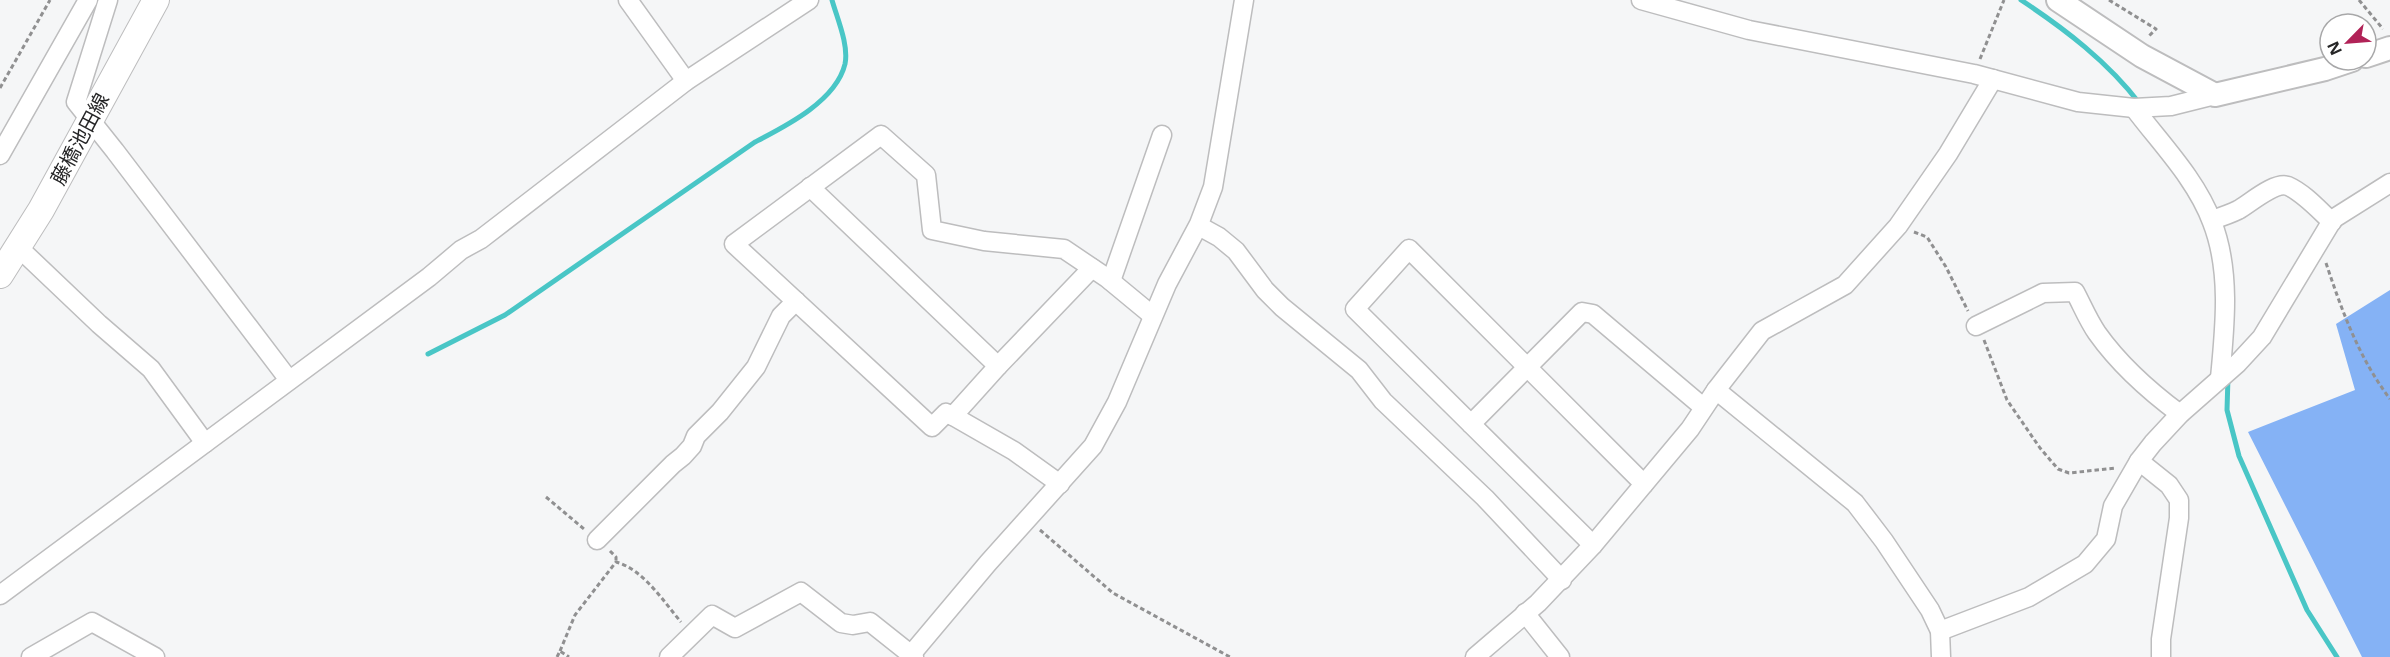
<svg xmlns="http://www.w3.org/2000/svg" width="2390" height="657" font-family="'Open Sans','Noto Sans JP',sans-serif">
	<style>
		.forest { fill: #85b2f5 }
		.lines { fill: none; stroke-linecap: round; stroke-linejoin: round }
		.stream { stroke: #49c6c6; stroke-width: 5 }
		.minor-casing { stroke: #bdbdbe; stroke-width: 21 }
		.tertiary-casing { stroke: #bdbdbe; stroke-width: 26 }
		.secondary-casing { stroke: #bdbdbe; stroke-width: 28 }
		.path { stroke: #909091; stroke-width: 3; stroke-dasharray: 4.5 3; stroke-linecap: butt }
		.minor { stroke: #fff; stroke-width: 18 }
		.tertiary { stroke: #fff; stroke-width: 22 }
		.secondary { stroke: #fff; stroke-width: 26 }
		.labels { text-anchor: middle; stroke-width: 5; stroke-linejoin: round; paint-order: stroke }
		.street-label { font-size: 20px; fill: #262627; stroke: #fff }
	</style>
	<rect width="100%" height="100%" fill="#f5f6f7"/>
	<polygon class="forest" points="2390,290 2390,657 2362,657 2248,432 2355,390 2336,324"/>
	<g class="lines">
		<g class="stream">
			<path d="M2021,0C2065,29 2108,62 2140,104"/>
			<path d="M428,354L505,315L755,142C786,126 836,101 845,64C849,45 837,18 832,0"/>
			<polyline points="2228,377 2227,410 2239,456 2307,610 2337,657"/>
		</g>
		<g class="minor-casing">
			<g id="minor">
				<polyline points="108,0 76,102 115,151 289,380"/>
				<polyline points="628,0 686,81"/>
				<polyline points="1641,0 1749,30 1974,74 2078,102 2134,108 2171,106 2215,95"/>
				<path d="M2134,108C2161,144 2196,179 2212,222C2231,270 2225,327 2220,378"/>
				<polyline points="0,155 88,0"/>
				<polyline points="810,187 998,366"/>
				<path d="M2212,220C2221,217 2230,214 2238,210C2249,204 2275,181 2288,186C2304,193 2319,210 2332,222"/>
				<polyline points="1199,226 1219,237 1236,251 1265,290 1282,307 1359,370 1383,401 1485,498 1562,580"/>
				<polyline points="18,247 99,324 151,369 205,443"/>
				<polyline points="1111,281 1162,135"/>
				<path d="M1976,326L2043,293L2075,292C2082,305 2088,320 2097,333C2119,364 2149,391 2180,414"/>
				<polyline points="1716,390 1855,503 1884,541 1930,610 1940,631 1941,657"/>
				<polyline points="953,416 998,366 1092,268"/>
				<polyline points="1471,424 1582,312 1593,314 1703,407"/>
				<polyline points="2139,461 2169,485 2179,500 2179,518 2161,639 2161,657"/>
				<polyline points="1060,484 1014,451 953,416 946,413 932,427 734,244 881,135 926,175 932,230 984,241 1064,249 1107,278 1153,316"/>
				<polyline points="597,540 673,464 683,456 692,446 696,436 720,412 756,367 781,316 796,301"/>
				<polyline points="1593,545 1355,309 1409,249 1644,484"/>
				<polyline points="0,595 429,277 461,250 481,239 686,81 809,0"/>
				<polyline points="1525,613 1560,657"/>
				<polyline points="1940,631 2029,597 2085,564 2106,539 2113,506 2139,461 2153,443 2180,414 2238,363 2262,337 2333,219 2390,183"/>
				<polyline points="31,657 92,622 155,657"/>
				<polyline points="669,657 712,615 735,628 801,592 841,623 853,625 870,622 914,657"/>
				<polyline points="909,657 988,563 1093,446 1117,402 1167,284 1199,224 1213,187 1244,0"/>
				<polyline points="1475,657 1538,603 1593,545 1690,429 1716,390 1762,331 1845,285 1898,226 1948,154 1993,79"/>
			</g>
		</g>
		<g class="tertiary-casing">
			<g id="tertiary">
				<polyline points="2058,0 2142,56 2215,95 2325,69 2352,60"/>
				<polyline points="2366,56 2390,48"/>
			</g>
		</g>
		<g class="secondary-casing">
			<polyline id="secondary" points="0,275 41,210 156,0"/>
		</g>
		<g class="path">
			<polyline points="2109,0 2156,29 2148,37"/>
			<polyline points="2359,0 2383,29"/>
			<polyline points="1980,59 2004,0"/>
			<polyline points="0,88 50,0"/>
			<polyline points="1914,232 1927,237 1946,267 1968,311"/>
			<path d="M2326,263C2342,311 2359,358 2390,399"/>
			<polyline points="1984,340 2007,400 2040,448 2058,469 2069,473 2116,468"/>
			<polyline points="546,497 584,529"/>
			<polyline points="1040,530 1113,593 1230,657"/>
			<polyline points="610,551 616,557 616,562"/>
			<path d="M560,651L575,615L616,562C643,569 664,602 681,622"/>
			<polyline points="557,657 560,651 569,657"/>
		</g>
		<use href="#minor" class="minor"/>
		<use href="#tertiary" class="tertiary"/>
		<use href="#secondary" class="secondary"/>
	</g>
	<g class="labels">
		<g class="street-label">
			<text transform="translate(80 139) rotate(-62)" y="7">藤橋池田線</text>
		</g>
	</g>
	<g transform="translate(2348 42) rotate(245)"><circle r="28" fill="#ffffff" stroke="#a8a8a9" stroke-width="1.5"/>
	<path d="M0-4.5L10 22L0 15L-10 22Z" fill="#b12257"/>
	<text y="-9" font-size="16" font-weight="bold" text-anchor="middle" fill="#262627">N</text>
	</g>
</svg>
